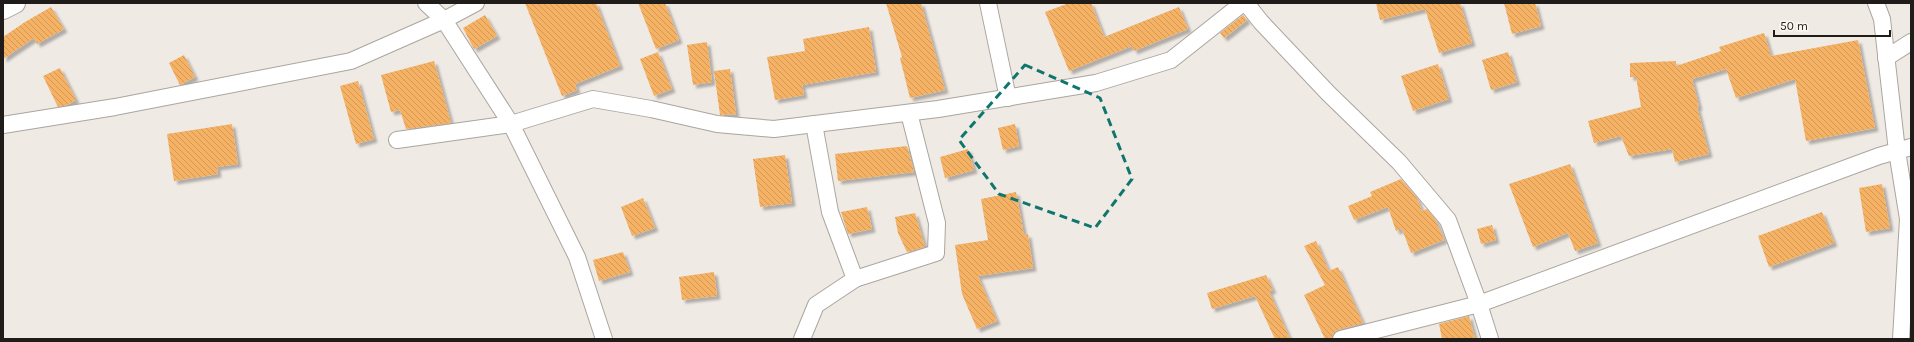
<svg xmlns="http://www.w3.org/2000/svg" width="1914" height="342" font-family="Karla,sans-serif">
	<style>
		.building { fill: url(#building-back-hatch); filter: url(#shadow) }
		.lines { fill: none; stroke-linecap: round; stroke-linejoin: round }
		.minor-casing { stroke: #aba59f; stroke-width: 18 }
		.major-casing { stroke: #aba59f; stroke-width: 22 }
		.minor { stroke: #fff; stroke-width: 16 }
		.major { stroke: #fff; stroke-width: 20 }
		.marked { fill: none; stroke: #0f766e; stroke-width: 3; stroke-dasharray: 8 5; stroke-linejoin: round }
	</style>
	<defs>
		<pattern id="building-back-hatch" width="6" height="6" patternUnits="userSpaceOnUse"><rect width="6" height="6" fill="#f5b265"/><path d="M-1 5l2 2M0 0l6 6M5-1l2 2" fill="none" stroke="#d29857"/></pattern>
		<filter id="shadow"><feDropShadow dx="3.5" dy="3.5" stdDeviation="1" flood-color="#0004"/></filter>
	</defs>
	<rect width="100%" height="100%" fill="#f0eae4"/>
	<g class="building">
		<polygon points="525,3 596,3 620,66 575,84 577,90 562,96"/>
		<polygon points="638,3 665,3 679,40 656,49"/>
		<polygon points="886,3 921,3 945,90 910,98 900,58 902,57"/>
		<polygon points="1069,3 1091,3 1104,37 1179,7 1188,29 1134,51 1132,46 1069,71 1045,12"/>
		<polygon points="1376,3 1460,3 1472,43 1439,53 1425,9 1380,20"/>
		<polygon points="1504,3 1535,3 1541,26 1512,34"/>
		<polygon points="51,7 64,29 37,44 34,38 3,59 3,37 25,22"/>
		<polygon points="485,15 497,36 474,49 463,28"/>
		<polygon points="1243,15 1247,20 1224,38 1220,33"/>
		<polygon points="869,27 876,72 802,85 804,95 775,100 767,57 805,51 803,39"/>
		<polygon points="1764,33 1771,56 1858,40 1875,128 1806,141 1795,79 1736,98 1726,69 1692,79 1699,107 1697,107 1709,154 1675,162 1672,149 1629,156 1621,136 1594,143 1588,121 1641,107 1636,77 1630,77 1630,63 1676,61 1676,66 1721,51 1719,47"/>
		<polygon points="707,42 712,82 693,85 687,45"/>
		<polygon points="658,52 672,89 654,96 640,59"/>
		<polygon points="1508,52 1517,82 1491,90 1482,60"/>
		<polygon points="184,55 195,77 180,85 169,63"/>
		<polygon points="434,61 451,123 406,129 400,110 391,112 381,75"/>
		<polygon points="1438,64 1449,99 1413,111 1401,76"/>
		<polygon points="60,68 76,100 67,105 58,107 43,76"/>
		<polygon points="730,69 736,114 720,115 714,71"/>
		<polygon points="358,81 374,139 356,144 340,86"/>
		<polygon points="232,124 238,164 217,167 218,174 174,181 167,134"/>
		<polygon points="1015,124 1019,146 1003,150 998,128"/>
		<polygon points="907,146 914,172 838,181 835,154"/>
		<polygon points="968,149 974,170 945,178 940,157"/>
		<polygon points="785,155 792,203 760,207 753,159"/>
		<polygon points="1570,164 1598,243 1575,251 1568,233 1533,247 1509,184"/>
		<polygon points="1401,179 1417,198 1422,211 1427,209 1435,219 1444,240 1411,253 1402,229 1396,231 1388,207 1354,220 1348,206 1372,196 1370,192"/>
		<polygon points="1882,184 1890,228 1866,232 1859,188"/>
		<polygon points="1016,192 1024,235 1028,234 1033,268 978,276 997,321 977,329 962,294 955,245 988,240 981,199"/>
		<polygon points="643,198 655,228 632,236 621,207"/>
		<polygon points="867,207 872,229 848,234 841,212"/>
		<polygon points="1822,212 1834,243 1769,267 1758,236"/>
		<polygon points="915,213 925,247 907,252 898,233 895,217"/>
		<polygon points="1492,225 1496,240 1481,244 1477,229"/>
		<polygon points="1316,241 1329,271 1338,267 1363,323 1338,330 1334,332 1332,339 1325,339 1304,295 1325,285 1304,246"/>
		<polygon points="623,252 630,272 599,281 593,260"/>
		<polygon points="714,272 717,296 682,300 679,277"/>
		<polygon points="1266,275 1273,290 1269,291 1290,339 1275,339 1255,296 1212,309 1207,293"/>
		<polygon points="1469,316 1475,339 1442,339 1439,324"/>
	</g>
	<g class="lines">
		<g class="minor-casing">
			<g id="minor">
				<polyline points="426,3 444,20 511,124 577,257 604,339"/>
				<polyline points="988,3 1008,98"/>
				<polyline points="1246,3 1261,22 1328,93 1399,162 1448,220 1479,304 1490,339"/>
				<polyline points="1876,3 1882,19 1897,151 1908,219 1901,339"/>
				<polyline points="1886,58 1911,42"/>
				<polyline points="814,124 830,212 855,279"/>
				<polyline points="3,125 115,107 351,61 444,20 476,3"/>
				<polyline points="397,140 511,124 593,99 651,109 717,124 774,129 938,109 1096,83 1171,60 1243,3"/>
				<polyline points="802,339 816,305 855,279 936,253 937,223 909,113"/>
				<polyline points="1341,339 1479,304 1879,156 1911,147"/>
			</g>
		</g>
		<g class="major-casing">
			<polyline id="major" points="3,9 15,3"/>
		</g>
		<use href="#minor" class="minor"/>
		<use href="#major" class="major"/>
	</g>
	<path class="marked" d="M1025,65L1100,98L1132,179L1095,228L999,194L959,140Z"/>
	<rect width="1914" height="342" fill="none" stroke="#1f1c1a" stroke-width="8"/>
	<path d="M1774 30v6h116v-6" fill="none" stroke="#1f1c1a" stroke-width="2"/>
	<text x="1780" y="30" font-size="12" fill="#1f1c1a" stroke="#fdf7f1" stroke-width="3" paint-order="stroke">50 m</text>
</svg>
